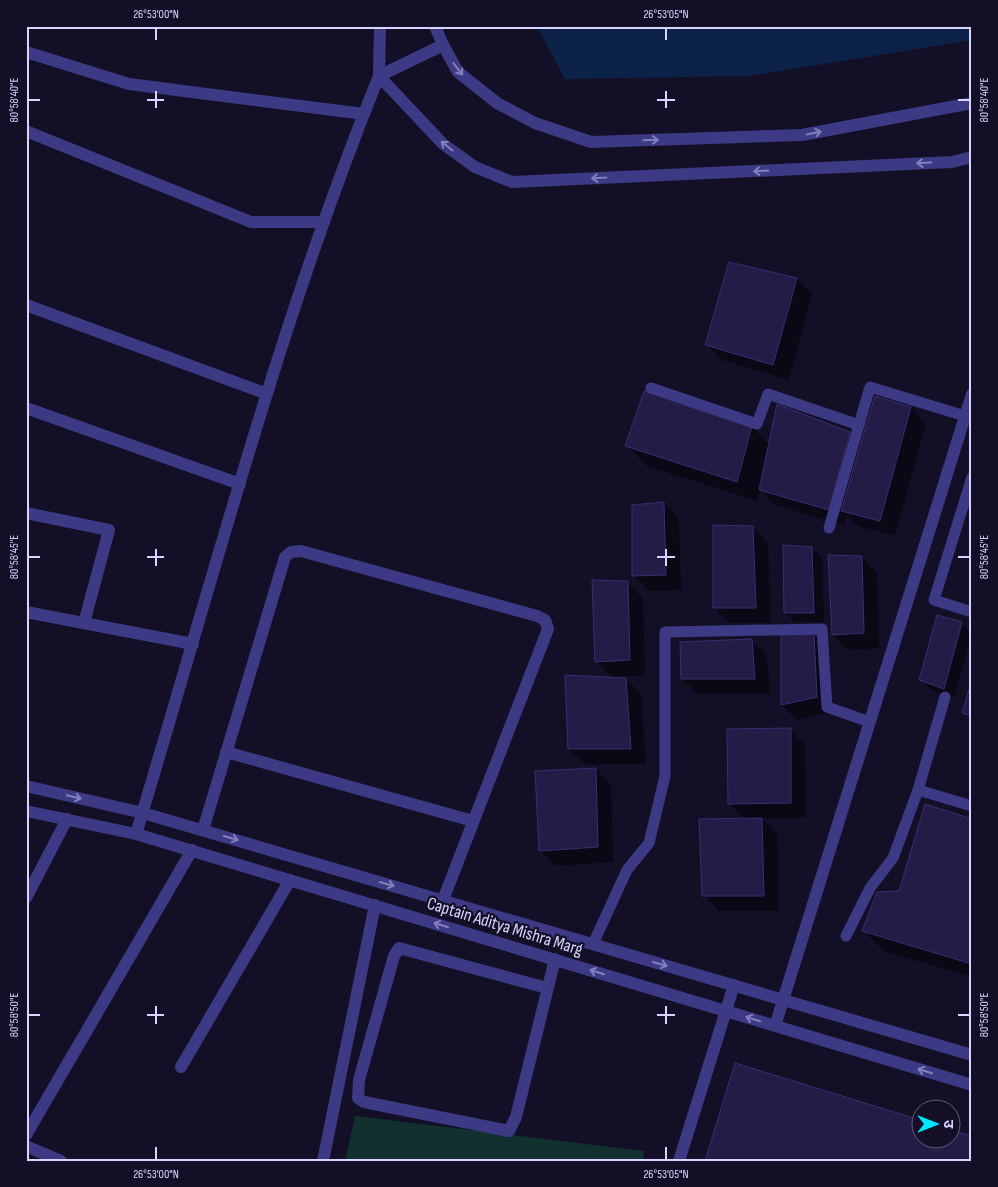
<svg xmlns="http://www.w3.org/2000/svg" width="998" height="1187" font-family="'Sofia Sans Condensed','Noto Sans Devanagari',sans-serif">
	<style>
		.green { fill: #12302f }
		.water { fill: #0c2248 }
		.shadow { fill: #0007 }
		.building { fill: #241b47; stroke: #3b2d73 }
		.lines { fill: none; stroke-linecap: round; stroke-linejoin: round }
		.service { stroke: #3d3a85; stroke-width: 11 }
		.minor { stroke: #3d3a85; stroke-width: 12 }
		.tertiary { stroke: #3d3a85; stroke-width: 12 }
		.oneway { stroke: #837fbc }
		.ticks { fill: none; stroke: #d9d4ff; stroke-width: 2 }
		.labels { text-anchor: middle; stroke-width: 4.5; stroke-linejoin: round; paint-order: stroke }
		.street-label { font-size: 18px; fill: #d9d4ff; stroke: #130f26 }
		.neatline { fill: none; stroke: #d9d4ff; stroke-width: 2 }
		.ticks-label { font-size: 12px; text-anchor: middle; fill: #d9d4ff }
	</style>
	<rect width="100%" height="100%" fill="#130f26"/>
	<polygon class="green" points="355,1116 644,1151 643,1161 345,1161"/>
	<polygon class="water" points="537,26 972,26 972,40 749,76 565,79"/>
	<g class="shadow">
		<polygon points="730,264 797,279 812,294 789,380 722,360 706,344"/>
		<polygon points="911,408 926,423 895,536 858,526 847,515 844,525 775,505 760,490 757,501 647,466 627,446 752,427 770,445 850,433 862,445"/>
		<polygon points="664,503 679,518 681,590 649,591 633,575"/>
		<polygon points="753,527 768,543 771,623 730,623 714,608"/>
		<polygon points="811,548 822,558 824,622 795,622 785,612"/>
		<polygon points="862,557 877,573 879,648 848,650 833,635"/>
		<polygon points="627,583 643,598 645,675 616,677 616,679 626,679 641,694 646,764 585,764 569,749 613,678 596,661"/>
		<polygon points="938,617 962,623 972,633 954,698 931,690 921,679"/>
		<polygon points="814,635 829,650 832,712 797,720 782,705"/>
		<polygon points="751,640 767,656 770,694 698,694 682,679"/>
		<polygon points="972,684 972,720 964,712"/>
		<polygon points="790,730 805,745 806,818 761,818 777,834 779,911 719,911 704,895 745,819 729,803"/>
		<polygon points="596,769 611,785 613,862 555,866 540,850"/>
		<polygon points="972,820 972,977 884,951 863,930"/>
		<polygon points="736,1064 920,1122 920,1140 950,1140 972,1161 706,1161"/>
	</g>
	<g class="building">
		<polygon points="729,262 797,278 773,365 705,345"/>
		<polygon points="644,391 752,426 737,482 625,446"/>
		<polygon points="875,396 911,407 880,521 841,511"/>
		<polygon points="777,404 850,432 829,510 759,490"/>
		<polygon points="664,502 666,575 632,576 632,505"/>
		<polygon points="713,525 753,526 756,608 713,608"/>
		<polygon points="783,545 812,547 814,613 784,613"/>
		<polygon points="828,555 862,556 864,633 832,635"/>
		<polygon points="592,580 628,581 630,660 595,662"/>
		<polygon points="937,615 962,622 944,689 919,680"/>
		<polygon points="814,633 817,697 781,705 781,635"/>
		<polygon points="752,639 755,679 681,679 680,642"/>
		<polygon points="565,675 626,678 631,749 568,749"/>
		<polygon points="972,680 972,716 962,713"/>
		<polygon points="791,728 791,803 728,804 727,729"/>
		<polygon points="596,768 598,847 539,851 535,771"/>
		<polygon points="925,804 972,819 972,964 862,931 877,892 899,891"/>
		<polygon points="762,818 764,896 702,896 699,819"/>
		<polygon points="735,1063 920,1120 920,1140 950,1140 950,1130 972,1136 972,1161 705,1161"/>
	</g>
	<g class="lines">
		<g class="service">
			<polyline points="651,388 757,424 768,394 859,425"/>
			<polyline points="972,477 934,600 972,612"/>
			<polyline points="829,528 870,387 965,416"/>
			<polyline points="918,790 972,806"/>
			<polyline points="846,936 870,888 893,858 918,790 945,697"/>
			<polyline points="593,944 627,870 649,843 665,776 665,632 822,629 827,707 870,722"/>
		</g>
		<g class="minor">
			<polyline points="26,52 129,84 364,114"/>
			<polyline points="26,131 251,222 324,222"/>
			<polyline points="26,305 267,394"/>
			<polyline points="26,408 240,484"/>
			<polyline points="26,513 109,530 84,623"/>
			<polyline points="26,612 193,644"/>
			<polyline points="226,752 473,821"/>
			<polyline points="203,830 285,557 291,552 301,551 537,616 545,620 548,629 443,900"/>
			<polyline points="26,898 67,819"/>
			<polyline points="547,988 399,948 394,956 359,1080 358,1098 364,1102 509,1131 516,1117 555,959"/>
			<polyline points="775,1026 972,394"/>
			<polyline points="181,1067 290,880"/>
			<polyline points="26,1135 192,850"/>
			<polyline points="26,1146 61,1161"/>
			<polyline points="323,1161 375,905"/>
			<polyline points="679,1161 734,985"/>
		</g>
		<g class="tertiary">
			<polyline points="380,26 379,76 443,144 475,167 512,182 952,162 972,157"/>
			<polyline points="435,26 443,45 458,72 497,103 535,123 591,142 802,135 972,103"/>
			<polyline points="26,786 143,813 972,1055"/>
			<polyline points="26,811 136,834 972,1085"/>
			<path d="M136,834C213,580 279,322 379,76L443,45"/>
		</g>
	</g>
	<defs><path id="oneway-shaft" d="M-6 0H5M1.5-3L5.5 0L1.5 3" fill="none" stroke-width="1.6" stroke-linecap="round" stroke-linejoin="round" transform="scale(1.25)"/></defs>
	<g class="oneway">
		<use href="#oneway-shaft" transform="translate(458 69) rotate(52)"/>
		<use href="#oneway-shaft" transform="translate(814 133) rotate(-11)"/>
		<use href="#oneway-shaft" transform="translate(651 140) rotate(-2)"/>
		<use href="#oneway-shaft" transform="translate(447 146) rotate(-141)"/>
		<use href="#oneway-shaft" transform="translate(924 163) rotate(177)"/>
		<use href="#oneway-shaft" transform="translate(761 171) rotate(177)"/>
		<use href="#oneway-shaft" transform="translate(599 178) rotate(177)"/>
		<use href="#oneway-shaft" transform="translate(74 797) rotate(13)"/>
		<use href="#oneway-shaft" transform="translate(231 838) rotate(16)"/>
		<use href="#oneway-shaft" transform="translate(387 884) rotate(16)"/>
		<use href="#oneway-shaft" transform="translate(441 925) rotate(-163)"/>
		<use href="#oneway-shaft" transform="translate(660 964) rotate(16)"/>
		<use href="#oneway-shaft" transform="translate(597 972) rotate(-163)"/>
		<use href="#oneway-shaft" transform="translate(753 1019) rotate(-163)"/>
		<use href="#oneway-shaft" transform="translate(925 1071) rotate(-163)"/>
	</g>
	<path class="ticks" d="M156,28V40M666,28V40M156,91V108M666,91V108M28,100H40M147,100H164M657,100H675M958,100H970M156,549V566M666,549V566M28,557H40M147,557H164M657,557H675M958,557H970M156,1006V1024M666,1006V1024M28,1015H40M147,1015H164M657,1015H675M958,1015H970M156,1147V1160M666,1147V1160"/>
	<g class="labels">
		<g class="street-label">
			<text transform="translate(505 926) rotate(17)" y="6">Captain Aditya Mishra Marg</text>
		</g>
	</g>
	<rect width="998" height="1187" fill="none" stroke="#130f26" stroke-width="55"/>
	<g transform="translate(936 1124) rotate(90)"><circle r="24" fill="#130f26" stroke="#625e7d"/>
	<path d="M0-4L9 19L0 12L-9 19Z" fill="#00e5ff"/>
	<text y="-8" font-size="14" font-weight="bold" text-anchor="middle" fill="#d9d4ff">उ</text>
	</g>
	<rect x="28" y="28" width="942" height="1132" class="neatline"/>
	<g class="ticks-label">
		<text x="156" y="18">26°53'00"N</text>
		<text x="666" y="18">26°53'05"N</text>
		<text transform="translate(984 100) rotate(-90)" y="4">80°58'40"E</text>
		<text transform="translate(14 100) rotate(-90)" y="4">80°58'40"E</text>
		<text transform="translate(984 557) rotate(-90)" y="4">80°58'45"E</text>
		<text transform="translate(14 557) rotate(-90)" y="4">80°58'45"E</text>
		<text transform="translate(984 1015) rotate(-90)" y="4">80°58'50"E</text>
		<text transform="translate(14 1015) rotate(-90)" y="4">80°58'50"E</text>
		<text x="156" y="1178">26°53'00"N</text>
		<text x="666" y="1178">26°53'05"N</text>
	</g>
</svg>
